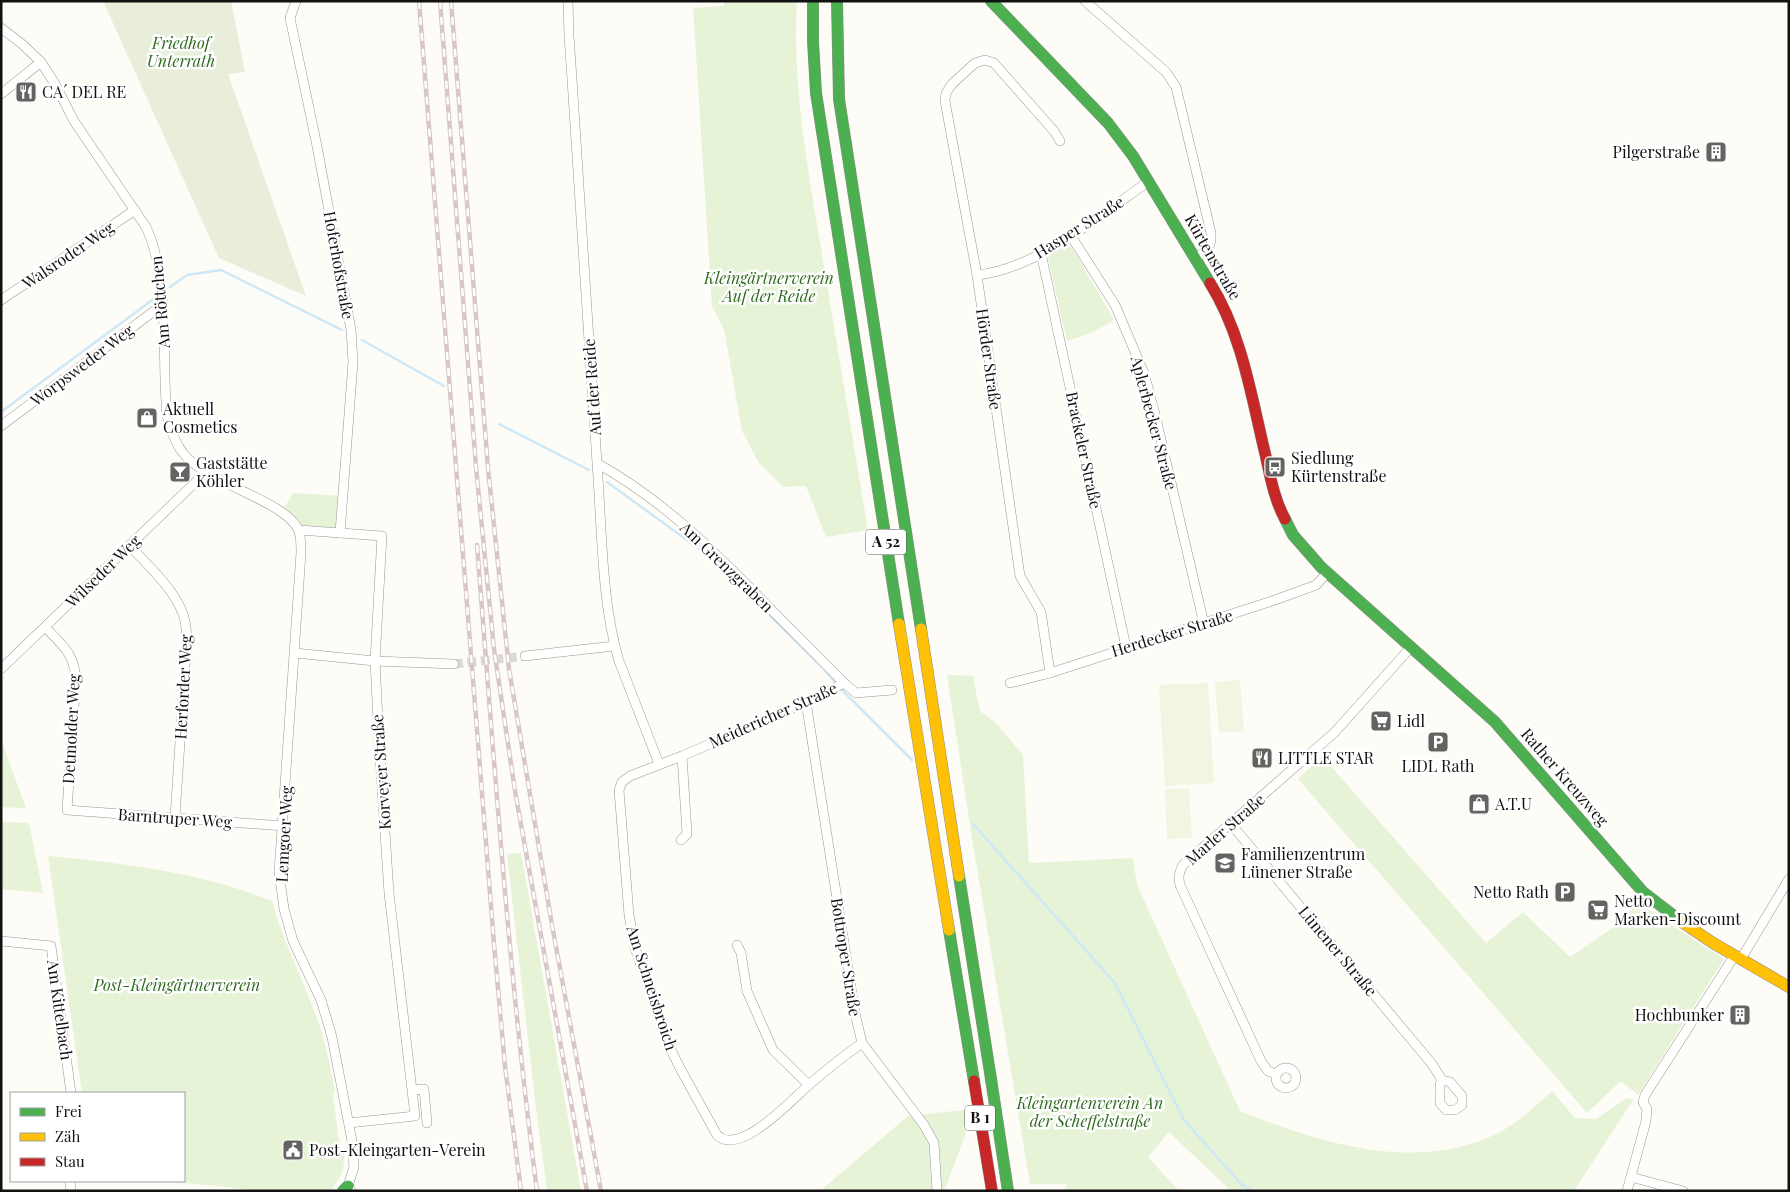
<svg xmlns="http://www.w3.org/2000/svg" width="1790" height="1192" font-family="'Playfair Display',serif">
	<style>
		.green { fill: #e7f3d7 }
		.cemetery { fill: #e9eedb }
		.pitch { fill: #f0f6e1 }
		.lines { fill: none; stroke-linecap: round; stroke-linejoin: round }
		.stream { stroke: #cde8f7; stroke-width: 2.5 }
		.street-tunnel { stroke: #dad9d4; stroke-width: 9; stroke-dasharray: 9 4.5; stroke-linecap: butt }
		.street-casing { stroke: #979795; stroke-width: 10 }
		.fast-casing { stroke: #8e8d8b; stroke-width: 12 }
		.slow-casing { stroke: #8e8d8b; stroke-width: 12 }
		.jam-casing { stroke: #8e8d8b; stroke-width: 12 }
		.street { stroke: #fffffe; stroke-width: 9 }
		.fast { stroke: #4caf50; stroke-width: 11 }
		.slow { stroke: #ffc107; stroke-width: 11 }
		.jam { stroke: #c62828; stroke-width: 11 }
		.rail-casing { stroke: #d9c6c7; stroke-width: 4.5 }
		.rail { stroke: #fff; stroke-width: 2.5; stroke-dasharray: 8; stroke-linecap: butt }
		.labels { text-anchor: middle; stroke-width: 5; stroke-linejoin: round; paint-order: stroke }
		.shield { fill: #fff; stroke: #585858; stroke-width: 1 }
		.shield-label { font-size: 15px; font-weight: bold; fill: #111 }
		.park-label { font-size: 16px; font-style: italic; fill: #2f6b1f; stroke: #fff }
		.poi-label { font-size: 16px; fill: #111; stroke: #fff; text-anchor: start }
		.street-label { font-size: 16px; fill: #111; stroke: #fff }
	</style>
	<rect width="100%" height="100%" fill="#fdfcf7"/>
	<g class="green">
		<path d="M724,1H797C792,86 808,170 822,253C837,346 853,438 868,530L826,537L806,486L783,487L759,463L742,431L724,329L712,306L693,8L724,6Z"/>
		<polygon points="1070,244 1114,320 1091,333 1067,341 1048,257"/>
		<polygon points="293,493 342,496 340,533 299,530 281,511 286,505"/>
		<path d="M947,675L974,676V682L980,711L995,722L1023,755L1029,863L1133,858L1137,885L1240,1111C1318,1142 1413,1173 1494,1135C1516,1125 1534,1107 1552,1091L1575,1118L1596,1119L1627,1098L1633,1100L1574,1191H1231L1169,1132L1148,1157L1176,1188L1184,1191H1063L1067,1184H1030L973,845Z"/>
		<polygon points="1,740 26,808 1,807"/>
		<polygon points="1322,756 1486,943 1523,912 1570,957 1617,925 1638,903 1724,959 1638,1095 1621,1081 1587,1113 1298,779"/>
		<polygon points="1,822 29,823 43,893 1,889"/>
		<polygon points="521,853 581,1191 547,1191 535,1101 507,854"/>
		<path d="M48,856C102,861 157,867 210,881C231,886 252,893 272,901C283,942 301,974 315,1013C325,1039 330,1065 335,1092L333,1095L340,1148L344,1151C345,1168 342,1179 329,1191H258L209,1185L166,1182H95L94,1181H184V1093H82Z"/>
		<polygon points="964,1110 966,1133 945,1189 940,1191 820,1191 908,1116"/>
	</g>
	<polygon class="cemetery" points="103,1 231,1 245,72 228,74 306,296 219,258"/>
	<g class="pitch">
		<polygon points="1240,680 1244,731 1219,733 1215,682"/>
		<polygon points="1208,683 1214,783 1165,786 1159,685"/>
		<polygon points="1189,788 1192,838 1167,839 1165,789"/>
	</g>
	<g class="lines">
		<g class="stream">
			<polyline points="170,287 187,275 221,270 342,330"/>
			<polyline points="362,340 444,386"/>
			<polyline points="1,412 155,298"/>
			<polyline points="499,424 589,470"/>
			<polyline points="607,482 713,559 822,667 834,681"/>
			<polyline points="842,690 912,760"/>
			<polyline points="973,824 1115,983 1184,1120 1241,1184 1252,1191"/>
		</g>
		<polyline class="street-tunnel" points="454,664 525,656"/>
		<g class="street-casing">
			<g id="street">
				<polyline points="296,1 290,18 317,146 351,330 353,362 340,533"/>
				<path d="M568,1L569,36C579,178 587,320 597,463C602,526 601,601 619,661L659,764"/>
				<path d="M1085,1L1166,72L1176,87L1211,233C1212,247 1207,250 1196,258"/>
				<path d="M1,28L22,44L41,62L55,84L74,121L146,227C171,281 161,355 167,415C170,428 174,442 183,453C208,485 286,500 299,531C301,538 301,546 301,553L279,872L284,909L293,941L321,1000L332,1037L352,1141L354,1167L348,1186L351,1191"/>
				<polyline points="1,94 41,62"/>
				<polyline points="1071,236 1115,305 1144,373 1155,414 1204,624"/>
				<polyline points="1041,253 1126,647"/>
				<path d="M977,275C1037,269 1101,215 1149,181"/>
				<polyline points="1,300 135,210"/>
				<polyline points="1,426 162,305"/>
				<path d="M598,464C658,497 708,545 756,594C785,624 815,653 844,683"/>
				<polyline points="299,530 382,536 375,661 379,741 389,893 415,1116 349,1123"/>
				<path d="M130,546C149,567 175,589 184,617C186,624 186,630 187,637L175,817"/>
				<path d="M45,627C62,645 74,653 76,679L67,810L283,826"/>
				<polyline points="295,653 375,661 454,664"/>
				<polyline points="525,656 614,646"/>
				<polyline points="1,669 205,473"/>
				<polyline points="1050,673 1041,612 1020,576 977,275 945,101 946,93 952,84 975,63 985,60 994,63 1054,131 1060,141"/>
				<polyline points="1010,683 1050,673 1275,600 1316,585 1328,572"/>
				<polyline points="806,702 855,1013 862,1043 924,1125 934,1143 937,1191"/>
				<polyline points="1231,824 1432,1064 1442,1080 1440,1084 1440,1103 1446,1110 1455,1110 1462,1105 1462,1096 1450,1082 1442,1080"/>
				<polyline points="681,840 687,834 682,756"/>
				<polyline points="1,941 51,946 71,1093"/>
				<polyline points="737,945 741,953 747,991 773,1050 809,1085"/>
				<polyline points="1741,959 1789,879"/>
				<path d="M862,1043C844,1056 827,1069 811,1083C794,1097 740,1158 717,1135L681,1070L669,1046L635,948L629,915L619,790L622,782L630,776L682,756L814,699L844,683L856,693L892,690"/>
				<circle cx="1286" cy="1078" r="10"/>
				<path d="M1276,1074L1268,1071L1261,1061L1180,885C1178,877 1179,872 1183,865L1335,732L1411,647"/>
				<polyline points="413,1090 424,1089 427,1123"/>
				<polyline points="1631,1177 1683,1191"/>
				<polyline points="70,1181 71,1191"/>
				<polyline points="1627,1191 1646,1121 1647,1109 1643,1102 1645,1095 1735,955"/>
			</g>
		</g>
		<g class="fast-casing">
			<g id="fast">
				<polyline points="813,1 813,41 816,93 899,624"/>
				<polyline points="837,1 839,99 921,629"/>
				<polyline points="991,1 1108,123 1133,156 1210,283"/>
				<polyline points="1285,519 1293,535 1321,567 1495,722 1643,892 1682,922"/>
				<polyline points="959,876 991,1079"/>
				<polyline points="949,930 974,1081"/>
				<polyline points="991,1079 1008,1191"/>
				<polyline points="343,1191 348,1186"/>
			</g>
		</g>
		<g class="slow-casing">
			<g id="slow">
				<polyline points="899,624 949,930"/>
				<polyline points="921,629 959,876"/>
				<polyline points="1682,922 1713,943 1789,987"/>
			</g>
		</g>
		<g class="jam-casing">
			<g id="jam">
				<path d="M1210,283C1242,334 1251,395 1265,453C1270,475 1274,499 1285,519"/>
				<polyline points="974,1081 992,1191"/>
			</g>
		</g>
		<use href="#street" class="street"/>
		<use href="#fast" class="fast"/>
		<use href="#slow" class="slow"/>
		<use href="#jam" class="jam"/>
		<g class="rail-casing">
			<g id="rail">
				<polyline points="419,1 494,944 505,1066 521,1191"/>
				<polyline points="440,1 476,467 494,649 515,791 587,1191"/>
				<polyline points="451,1 488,468 509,669 552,925 601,1191"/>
				<path d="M477,545C494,760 509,976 537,1191"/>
			</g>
		</g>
		<use href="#rail" class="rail"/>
	</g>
	<defs>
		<g id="restaurant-square" transform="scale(1.125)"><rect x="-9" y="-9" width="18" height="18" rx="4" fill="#646362" stroke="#fff"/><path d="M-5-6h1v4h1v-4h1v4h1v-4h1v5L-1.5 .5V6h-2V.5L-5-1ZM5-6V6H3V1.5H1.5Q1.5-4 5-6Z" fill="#fff"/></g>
		<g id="building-square" transform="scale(1.125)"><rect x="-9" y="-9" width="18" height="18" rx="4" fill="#646362" stroke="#fff"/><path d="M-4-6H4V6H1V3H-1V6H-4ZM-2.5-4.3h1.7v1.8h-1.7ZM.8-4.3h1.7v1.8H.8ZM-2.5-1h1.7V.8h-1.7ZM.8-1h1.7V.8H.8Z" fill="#fff"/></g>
		<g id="shop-square" transform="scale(1.125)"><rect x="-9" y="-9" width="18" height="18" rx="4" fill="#646362" stroke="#fff"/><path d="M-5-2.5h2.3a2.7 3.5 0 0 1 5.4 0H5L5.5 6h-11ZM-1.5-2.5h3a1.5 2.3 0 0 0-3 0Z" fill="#fff"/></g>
		<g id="bus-square" transform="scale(1.125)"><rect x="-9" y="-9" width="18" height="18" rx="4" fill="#646362" stroke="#fff"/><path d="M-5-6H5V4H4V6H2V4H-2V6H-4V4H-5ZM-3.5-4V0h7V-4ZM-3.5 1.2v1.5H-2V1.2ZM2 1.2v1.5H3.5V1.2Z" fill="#fff"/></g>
		<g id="bar-square" transform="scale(1.125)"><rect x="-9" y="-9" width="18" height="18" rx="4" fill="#646362" stroke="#fff"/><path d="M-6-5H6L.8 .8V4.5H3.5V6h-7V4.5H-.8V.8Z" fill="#fff"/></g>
		<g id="supermarket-square" transform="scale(1.125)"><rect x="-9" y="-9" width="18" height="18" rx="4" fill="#646362" stroke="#fff"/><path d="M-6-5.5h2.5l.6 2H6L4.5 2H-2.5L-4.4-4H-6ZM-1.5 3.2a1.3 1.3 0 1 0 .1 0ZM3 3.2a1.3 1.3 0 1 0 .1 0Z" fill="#fff"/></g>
		<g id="parking-square" transform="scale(1.125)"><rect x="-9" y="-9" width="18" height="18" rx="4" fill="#646362" stroke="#fff"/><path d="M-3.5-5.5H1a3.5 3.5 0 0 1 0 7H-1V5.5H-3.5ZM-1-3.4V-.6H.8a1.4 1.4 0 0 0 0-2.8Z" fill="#fff"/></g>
		<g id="school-square" transform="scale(1.125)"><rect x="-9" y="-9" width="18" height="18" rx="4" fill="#646362" stroke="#fff"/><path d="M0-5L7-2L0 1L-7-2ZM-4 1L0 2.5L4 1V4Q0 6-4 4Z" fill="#fff"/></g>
		<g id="civic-square" transform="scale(1.125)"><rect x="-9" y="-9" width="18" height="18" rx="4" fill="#646362" stroke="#fff"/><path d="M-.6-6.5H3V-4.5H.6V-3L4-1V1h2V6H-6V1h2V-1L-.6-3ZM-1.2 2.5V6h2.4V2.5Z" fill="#fff"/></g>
	</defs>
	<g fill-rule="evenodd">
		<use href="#restaurant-square" x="26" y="92"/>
		<use href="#building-square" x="1716" y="152"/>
		<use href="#shop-square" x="147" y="418"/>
		<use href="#bus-square" x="1275" y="467"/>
		<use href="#bar-square" x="180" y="472"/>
		<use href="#supermarket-square" x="1381" y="721"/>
		<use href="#parking-square" x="1438" y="742"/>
		<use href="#restaurant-square" x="1262" y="758"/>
		<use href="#shop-square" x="1479" y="804"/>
		<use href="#school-square" x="1225" y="863"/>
		<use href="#parking-square" x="1565" y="892"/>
		<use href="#supermarket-square" x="1598" y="910"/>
		<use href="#building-square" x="1740" y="1015"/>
		<use href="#civic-square" x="293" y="1150"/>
	</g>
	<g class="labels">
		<g class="shield">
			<rect x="866" y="529.5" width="40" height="25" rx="4"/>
			<rect x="965" y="1105.5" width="30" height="25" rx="4"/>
		</g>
		<g class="shield-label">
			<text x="886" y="547">A 52</text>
			<text x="980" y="1123">B 1</text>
		</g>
		<g class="park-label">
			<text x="181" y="49">Friedhof<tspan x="181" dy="18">Unterrath</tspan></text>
			<text x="769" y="284">Kleingärtnerverein<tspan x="769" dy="18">Auf der Reide</tspan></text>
			<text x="177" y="991">Post-Kleingärtnerverein</text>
			<text x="1090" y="1109">Kleingartenverein An<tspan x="1090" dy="18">der Scheffelstraße</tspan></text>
		</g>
		<g class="poi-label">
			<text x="42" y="98">CA´ DEL RE</text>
			<text x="1700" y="158" text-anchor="end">Pilgerstraße</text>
			<text x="163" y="415">Aktuell<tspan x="163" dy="18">Cosmetics</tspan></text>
			<text x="1291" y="464">Siedlung<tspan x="1291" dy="18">Kürtenstraße</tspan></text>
			<text x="196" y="469">Gaststätte<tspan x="196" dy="18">Köhler</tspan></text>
			<text x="1397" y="727">Lidl</text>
			<text x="1278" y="764">LITTLE STAR</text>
			<text x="1438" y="772" text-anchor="middle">LIDL Rath</text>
			<text x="1495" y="810">A.T.U</text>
			<text x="1241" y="860">Familienzentrum<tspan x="1241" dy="18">Lünener Straße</tspan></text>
			<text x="1549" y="898" text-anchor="end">Netto Rath</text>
			<text x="1614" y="907">Netto<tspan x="1614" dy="18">Marken-Discount</tspan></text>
			<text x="1724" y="1021" text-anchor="end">Hochbunker</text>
			<text x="309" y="1156">Post-Kleingarten-Verein</text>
		</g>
		<g class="street-label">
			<text transform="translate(1079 227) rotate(-32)" y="6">Hasper Straße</text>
			<text transform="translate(68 255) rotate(-34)" y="6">Walsroder Weg</text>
			<text transform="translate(1213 257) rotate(60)" y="6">Kürtenstraße</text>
			<text transform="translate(339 265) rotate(80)" y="6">Hoferhofstraße</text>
			<text transform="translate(160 302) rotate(-95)" y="6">Am Röttchen</text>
			<text transform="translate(989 359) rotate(82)" y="6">Hörder Straße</text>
			<text transform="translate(82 365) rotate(-37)" y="6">Worpsweder Weg</text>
			<text transform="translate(592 387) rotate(-94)" y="6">Auf der Reide</text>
			<text transform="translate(1154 423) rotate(75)" y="6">Aplerbecker Straße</text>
			<text transform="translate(1084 450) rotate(78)" y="6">Brackeler Straße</text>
			<text transform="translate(727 567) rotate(44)" y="6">Am Grenzgraben</text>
			<text transform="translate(103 571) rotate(-44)" y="6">Wilseder Weg</text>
			<text transform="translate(1172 633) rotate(-17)" y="6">Herdecker Straße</text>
			<text transform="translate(183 687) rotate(-87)" y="6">Herforder Weg</text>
			<text transform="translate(773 715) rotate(-24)" y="6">Meidericher Straße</text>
			<text transform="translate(71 729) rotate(-87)" y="6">Detmolder Weg</text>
			<text transform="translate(381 772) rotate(-94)" y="6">Korveyer Straße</text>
			<text transform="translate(1565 777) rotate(49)" y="6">Rather Kreuzweg</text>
			<text transform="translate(175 818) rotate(4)" y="6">Barntruper Weg</text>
			<text transform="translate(1225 829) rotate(-41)" y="6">Marler Straße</text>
			<text transform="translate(284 834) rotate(-87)" y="6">Lemgoer Weg</text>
			<text transform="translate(1338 951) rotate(50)" y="6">Lünener Straße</text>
			<text transform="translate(846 957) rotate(81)" y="6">Bottroper Straße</text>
			<text transform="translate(652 988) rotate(72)" y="6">Am Schneisbroich</text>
			<text transform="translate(60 1010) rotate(82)" y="6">Am Kittelbach</text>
		</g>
	</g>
	<rect width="1790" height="1192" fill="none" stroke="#111111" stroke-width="5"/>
	<rect x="10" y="1092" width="175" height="90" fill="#ffffff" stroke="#a0a0a0"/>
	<rect x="20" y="1108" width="25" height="8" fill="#4caf50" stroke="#a0a0a0"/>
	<text x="55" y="1117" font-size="15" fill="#111111">Frei</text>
	<rect x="20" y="1133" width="25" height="8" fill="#ffc107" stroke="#a0a0a0"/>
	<text x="55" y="1142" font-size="15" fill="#111111">Zäh</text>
	<rect x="20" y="1158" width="25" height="8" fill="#c62828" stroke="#a0a0a0"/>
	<text x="55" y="1167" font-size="15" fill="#111111">Stau</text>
</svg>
